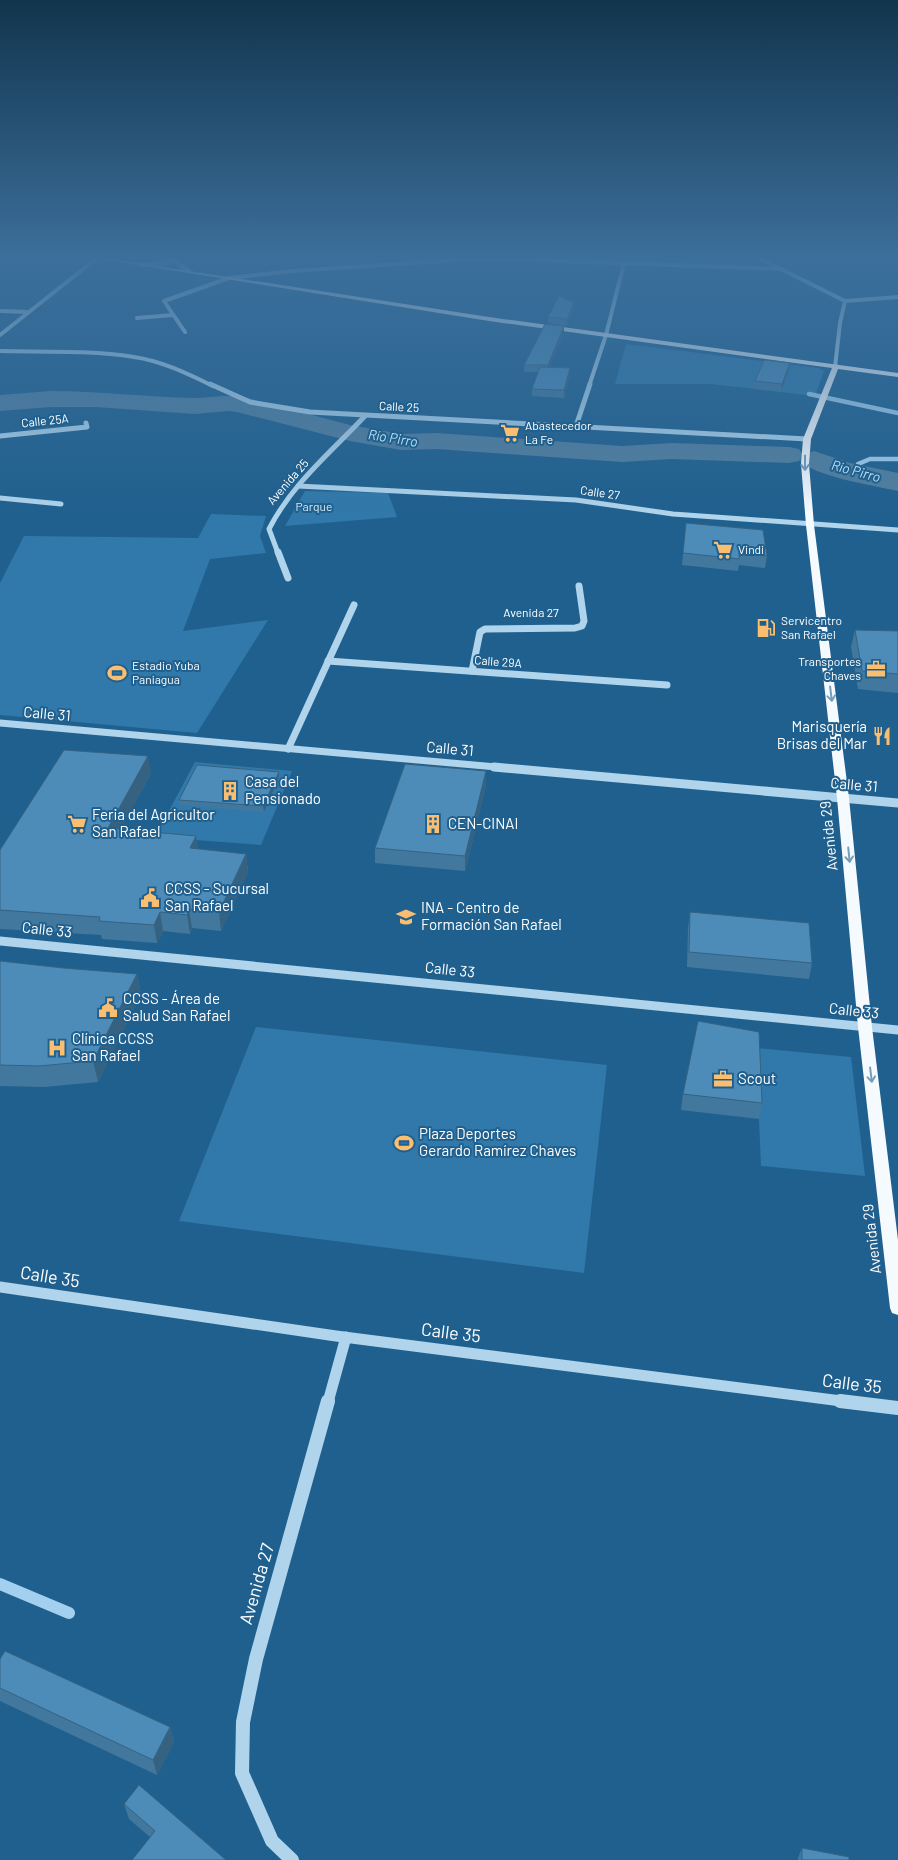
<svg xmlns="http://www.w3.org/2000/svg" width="898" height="1860" font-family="Barlow,sans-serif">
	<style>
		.green { fill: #3179aa }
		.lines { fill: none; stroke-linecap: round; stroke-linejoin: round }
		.stream-far1 { stroke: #a3d0ee; stroke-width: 4.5 }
		.stream { stroke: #a3d0ee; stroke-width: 12 }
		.river { fill: #527f9f; fill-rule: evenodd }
		.minor-far5 { stroke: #afd4ec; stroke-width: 4 }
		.minor-far4 { stroke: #afd4ec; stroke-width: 5 }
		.minor-far3 { stroke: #afd4ec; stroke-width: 7 }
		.minor-far2 { stroke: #afd4ec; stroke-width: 9 }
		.minor-far1 { stroke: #afd4ec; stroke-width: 11 }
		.minor { stroke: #afd4ec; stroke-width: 14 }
		.major { fill: #f5faff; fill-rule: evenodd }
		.wall { fill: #42789e }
		.shaded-wall { fill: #366281 }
		.building { fill: #4d8cb8; stroke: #366281 }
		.oneway { stroke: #759ebb }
		.labels { text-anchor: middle; stroke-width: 4; stroke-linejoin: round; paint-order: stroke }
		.far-street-label { font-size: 12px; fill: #fff; stroke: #20608e }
		.far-poi-label { font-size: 12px; fill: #fff; stroke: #20608e; text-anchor: start }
		.far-park-label { font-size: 12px; fill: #d4eaf9; stroke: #20608e }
		.far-water-label { font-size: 14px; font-style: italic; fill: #bbddf3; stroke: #20608e }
		.street-label { font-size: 15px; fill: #fff; stroke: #20608e }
		.poi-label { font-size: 15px; fill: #fff; stroke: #20608e; text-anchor: start }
		.near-street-label { font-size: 18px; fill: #fff; stroke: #20608e }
	</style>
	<rect width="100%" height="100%" fill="#20608e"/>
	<g class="green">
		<polygon points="496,255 704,255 703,265"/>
		<polygon points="626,344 819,368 824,371 815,396 711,384 615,384"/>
		<polygon points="305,491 388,493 397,517 285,526"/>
		<polygon points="211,514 266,516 260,536 266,553 210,559 183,631 268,620 197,733 0,715 0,583 24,536 198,538"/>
		<polygon points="195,762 292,771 261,845 155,837"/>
		<polygon points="256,1027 607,1065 584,1273 179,1221"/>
		<polygon points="756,1048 851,1057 865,1176 761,1166"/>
	</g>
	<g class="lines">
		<g class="stream-far1">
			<polyline points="809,394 898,413"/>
			<polyline points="858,464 870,459 898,459"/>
			<polyline points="832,467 842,466"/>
		</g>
		<polyline class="stream" points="0,1584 69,1613"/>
		<g class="river">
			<path d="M51,391C99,391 146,397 194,398C209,398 224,395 240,396L350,425L401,434L437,433L622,446L672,443L789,447L799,449L803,455L799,461L789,463L672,459L622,462L437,449L401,450L350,441L237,412L228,411L195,414L95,407H51L0,411V395Z"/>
			<path d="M814,451L850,463L898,473V491C877,486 811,476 800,460L804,454Z"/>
		</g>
		<g class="minor-far5">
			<polyline points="753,255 845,301"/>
			<polyline points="167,256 189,271"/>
			<polyline points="141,265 167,263 169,258"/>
			<polyline points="0,311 28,312"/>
			<polyline points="137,318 173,315"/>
			<polyline points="185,332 164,301 229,278 291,271 484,258 782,269"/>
			<polyline points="0,335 97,258"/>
			<path d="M0,351C44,352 90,350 134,357C162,361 188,374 213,386"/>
			<polyline points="835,367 840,323 845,301 898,297"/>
			<polyline points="589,386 606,335 624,263"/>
		</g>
		<g class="minor-far4">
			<polyline points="210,384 250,402 310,412 807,439"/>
			<polyline points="576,426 590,384"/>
			<polyline points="0,436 87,427 86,423"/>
			<polyline points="298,486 576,500 673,514 898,530"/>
			<polyline points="0,498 61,504"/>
			<path d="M278,553L269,529C292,484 331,452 365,416"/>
		</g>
		<g class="minor-far3">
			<polyline points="278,552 288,578"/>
			<polyline points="328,661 667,685"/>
			<polyline points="472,671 480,632 485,629 575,628 582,626 584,621 579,586"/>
			<polyline points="0,723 508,768"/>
			<polyline points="288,749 354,605"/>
		</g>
		<g class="minor-far2">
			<polyline points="494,767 898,803"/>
			<polyline points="0,941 898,1030"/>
		</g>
		<g class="minor-far1">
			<polyline points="0,1287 336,1336 849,1402"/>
			<polyline points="328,1402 346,1337"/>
		</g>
		<g class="minor">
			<polyline points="840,1401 898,1408"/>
			<polyline points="292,1860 272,1841 242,1773 243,1722 256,1659 328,1401"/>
		</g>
		<polygon class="major" points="75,255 86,255 489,317 898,373 898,377 838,369 811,439 809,464 814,525 849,798 872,1027 898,1240 898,1315 892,1313 890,1308 858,1027 837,798 806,525 801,464 803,439 832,368 489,321"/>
	</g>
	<g class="wall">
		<polygon points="574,309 567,326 548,323 548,317"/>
		<polygon points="564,333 549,368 570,375 564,398 532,396 532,389 538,372 524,372 524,365"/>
		<polygon points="790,363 789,370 781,391 754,389 755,381"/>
		<polygon points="686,523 767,556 765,568 739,565 738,571 682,565"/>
		<polygon points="855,630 898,631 898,693 858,689 851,647"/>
		<polygon points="151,774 120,829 198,849 246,854 248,872 221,931 192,928 190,934 163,931 157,943 102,939 101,935 0,929 0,850"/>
		<polygon points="279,777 264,812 179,805 179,800"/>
		<polygon points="486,786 465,871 375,863 375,848"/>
		<polygon points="690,912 812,963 809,979 687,967 688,928"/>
		<polygon points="0,961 63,968 137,974 141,994 98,1082 44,1087 0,1086"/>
		<polygon points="683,1094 762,1103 759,1119 681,1110"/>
		<polygon points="0,1659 170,1727 174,1742 157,1775 0,1701"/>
		<polygon points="124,1804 226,1860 150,1837 129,1819"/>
		<polygon points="802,1848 849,1860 798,1860 798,1858"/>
	</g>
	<g class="shaded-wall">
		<polygon points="574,303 574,309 567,326 567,319"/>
		<polygon points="564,326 564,333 547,372 548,365"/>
		<polygon points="790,363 789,370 781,391 782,384"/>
		<polygon points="570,368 570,375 564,398 564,390"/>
		<polygon points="148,756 151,774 111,846 108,828"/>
		<polygon points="486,771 486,786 465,871 465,856"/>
		<polygon points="279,772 279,777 264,812 263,806"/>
		<polygon points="196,836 199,853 190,848"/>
		<polygon points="246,854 248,872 221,931 219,912"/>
		<polygon points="189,909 192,928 190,934 187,915"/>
		<polygon points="160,912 163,931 157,943 154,925"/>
		<polygon points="137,974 141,994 98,1082 93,1061"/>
		<polygon points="170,1727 174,1742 157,1775 153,1760"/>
	</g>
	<g class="building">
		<polygon points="559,296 574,303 567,319 548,317"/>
		<polygon points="545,324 564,326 548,365 524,365"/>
		<polygon points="764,360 790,363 782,384 755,381"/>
		<polygon points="540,367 570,368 564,390 532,389"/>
		<polygon points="686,523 763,530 767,556 739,553 739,559 683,553"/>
		<polygon points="855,630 898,631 898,674 862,671"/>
		<polygon points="64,750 148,756 108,828 196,836 190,848 246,854 219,912 189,909 187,915 160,912 154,925 99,921 100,917 0,910 0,850"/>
		<polygon points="405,764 486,771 465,856 375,848"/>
		<polygon points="197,765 279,772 263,806 179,800"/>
		<polygon points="690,912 809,923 812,963 689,952"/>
		<polygon points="0,961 63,968 137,974 93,1061 39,1066 0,1065"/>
		<polygon points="698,1021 759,1032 762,1103 683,1094"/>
		<polygon points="5,1651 170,1727 153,1760 0,1688 0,1659"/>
		<polygon points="139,1785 226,1860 132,1860 155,1831 124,1804"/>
		<polygon points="802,1848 849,1857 849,1860 802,1860"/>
	</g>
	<defs><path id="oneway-shaft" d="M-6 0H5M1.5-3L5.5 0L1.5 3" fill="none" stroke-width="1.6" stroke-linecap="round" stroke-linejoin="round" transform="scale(1.25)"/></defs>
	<g class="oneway">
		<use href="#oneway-shaft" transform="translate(805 463) rotate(90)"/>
		<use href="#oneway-shaft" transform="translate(831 694) rotate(83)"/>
		<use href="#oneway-shaft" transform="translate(849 855) rotate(84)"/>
		<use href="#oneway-shaft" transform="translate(871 1075) rotate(83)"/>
	</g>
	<linearGradient id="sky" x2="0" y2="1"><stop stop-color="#12354e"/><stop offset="0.5" stop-color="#3c6f9b"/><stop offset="1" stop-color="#3c6f9b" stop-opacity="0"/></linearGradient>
	<rect width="898" height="515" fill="url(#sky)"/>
	<defs>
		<g id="supermarket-bare" transform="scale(1.5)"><path d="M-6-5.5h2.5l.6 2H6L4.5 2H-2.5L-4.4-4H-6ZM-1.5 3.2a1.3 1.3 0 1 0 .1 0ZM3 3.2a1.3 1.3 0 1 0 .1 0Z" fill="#fabe70" stroke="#20608e" stroke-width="2.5" paint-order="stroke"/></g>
		<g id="fuel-bare" transform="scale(1.5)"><path d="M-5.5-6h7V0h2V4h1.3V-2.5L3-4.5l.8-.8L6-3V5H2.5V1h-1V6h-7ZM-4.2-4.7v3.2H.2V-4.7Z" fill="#fabe70" stroke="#20608e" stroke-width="2.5" paint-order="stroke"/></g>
		<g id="office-bare" transform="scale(1.5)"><path d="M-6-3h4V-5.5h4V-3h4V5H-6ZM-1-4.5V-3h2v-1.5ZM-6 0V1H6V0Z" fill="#fabe70" stroke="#20608e" stroke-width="2.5" paint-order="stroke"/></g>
		<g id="stadium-bare" transform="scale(1.5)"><path d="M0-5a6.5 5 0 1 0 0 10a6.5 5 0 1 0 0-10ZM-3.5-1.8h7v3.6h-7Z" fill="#fabe70" stroke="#20608e" stroke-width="2.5" paint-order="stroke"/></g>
		<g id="restaurant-bare" transform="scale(1.5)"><path d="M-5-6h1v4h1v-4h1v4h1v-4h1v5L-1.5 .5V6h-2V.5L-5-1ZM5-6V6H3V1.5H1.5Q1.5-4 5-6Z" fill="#fabe70" stroke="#20608e" stroke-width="2.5" paint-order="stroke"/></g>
		<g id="building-bare" transform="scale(1.5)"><path d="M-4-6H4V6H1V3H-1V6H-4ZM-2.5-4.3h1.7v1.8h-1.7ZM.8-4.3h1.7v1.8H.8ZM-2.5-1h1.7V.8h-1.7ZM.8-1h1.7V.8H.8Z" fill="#fabe70" stroke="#20608e" stroke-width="2.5" paint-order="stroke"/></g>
		<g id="civic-bare" transform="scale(1.5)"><path d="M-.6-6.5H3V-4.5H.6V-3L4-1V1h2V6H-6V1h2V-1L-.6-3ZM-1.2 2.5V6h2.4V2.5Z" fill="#fabe70" stroke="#20608e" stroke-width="2.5" paint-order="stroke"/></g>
		<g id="university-bare" transform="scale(1.5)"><path d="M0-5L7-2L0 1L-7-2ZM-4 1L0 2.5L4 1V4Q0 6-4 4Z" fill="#fabe70" stroke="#20608e" stroke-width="2.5" paint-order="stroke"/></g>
		<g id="hospital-bare" transform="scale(1.5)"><path d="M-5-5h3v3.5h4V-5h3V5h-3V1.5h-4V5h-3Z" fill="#fabe70" stroke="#20608e" stroke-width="2.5" paint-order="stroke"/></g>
	</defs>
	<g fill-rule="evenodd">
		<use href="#supermarket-bare" x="510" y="433"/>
		<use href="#supermarket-bare" x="723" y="550"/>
		<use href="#fuel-bare" x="766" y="628"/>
		<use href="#office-bare" x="876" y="669"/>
		<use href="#stadium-bare" x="117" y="673"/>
		<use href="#restaurant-bare" x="882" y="736"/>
		<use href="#building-bare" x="230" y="791"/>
		<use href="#supermarket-bare" x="77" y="824"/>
		<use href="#building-bare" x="433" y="824"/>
		<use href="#civic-bare" x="150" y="898"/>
		<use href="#university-bare" x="406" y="917"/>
		<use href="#civic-bare" x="108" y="1008"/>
		<use href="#hospital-bare" x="57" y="1048"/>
		<use href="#office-bare" x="723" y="1079"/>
		<use href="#stadium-bare" x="404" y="1143"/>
	</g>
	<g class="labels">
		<g class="far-street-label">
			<text transform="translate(399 407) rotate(3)" y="4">Calle 25</text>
			<text transform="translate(45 421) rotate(-6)" y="4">Calle 25A</text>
			<text transform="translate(288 482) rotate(-49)" y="4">Avenida 25</text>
			<text transform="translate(600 493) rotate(8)" y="4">Calle 27</text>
			<text x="531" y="617">Avenida 27</text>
			<text transform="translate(498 662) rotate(4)" y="4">Calle 29A</text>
		</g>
		<g class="far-poi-label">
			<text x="525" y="430">Abastecedor<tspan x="525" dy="14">La Fe</tspan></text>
			<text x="738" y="554">Vindi</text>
			<text x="781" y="625">Servicentro<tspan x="781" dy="14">San Rafael</tspan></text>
			<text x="861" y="666" text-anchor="end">Transportes<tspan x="861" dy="14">Chaves</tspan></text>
			<text x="132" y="670">Estadio Yuba<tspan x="132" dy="14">Paniagua</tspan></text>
		</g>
		<g class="far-park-label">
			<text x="314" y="511">Parque</text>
		</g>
		<g class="far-water-label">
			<text transform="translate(393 438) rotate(9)" y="5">Río Pirro</text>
			<text transform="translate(856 471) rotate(15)" y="5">Río Pirro</text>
		</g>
		<g class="street-label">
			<text transform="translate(47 714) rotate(5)" y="5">Calle 31</text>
			<text transform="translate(450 749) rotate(5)" y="5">Calle 31</text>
			<text transform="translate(854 785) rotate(5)" y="5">Calle 31</text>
			<text transform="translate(829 836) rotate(-96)" y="5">Avenida 29</text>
			<text transform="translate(47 930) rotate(6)" y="5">Calle 33</text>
			<text transform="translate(450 970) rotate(6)" y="5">Calle 33</text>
			<text transform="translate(854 1011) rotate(6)" y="5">Calle 33</text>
			<text transform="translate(872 1239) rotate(-97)" y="5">Avenida 29</text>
		</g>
		<g class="poi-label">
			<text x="867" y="732" text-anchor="end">Marisquería<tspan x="867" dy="17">Brisas del Mar</tspan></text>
			<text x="245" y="787">Casa del<tspan x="245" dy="17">Pensionado</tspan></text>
			<text x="92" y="820">Feria del Agricultor<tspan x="92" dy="17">San Rafael</tspan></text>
			<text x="448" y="829">CEN-CINAI</text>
			<text x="165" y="894">CCSS - Sucursal<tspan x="165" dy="17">San Rafael</tspan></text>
			<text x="421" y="913">INA - Centro de<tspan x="421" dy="17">Formación San Rafael</tspan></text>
			<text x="123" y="1004">CCSS - Área de<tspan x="123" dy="17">Salud San Rafael</tspan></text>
			<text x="72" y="1044">Clínica CCSS<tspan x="72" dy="17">San Rafael</tspan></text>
			<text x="738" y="1084">Scout</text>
			<text x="419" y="1139">Plaza Deportes<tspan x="419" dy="17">Gerardo Ramírez Chaves</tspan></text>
		</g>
		<g class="near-street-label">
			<text transform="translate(50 1277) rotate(9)" y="6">Calle 35</text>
			<text transform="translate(451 1333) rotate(7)" y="6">Calle 35</text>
			<text transform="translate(852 1384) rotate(7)" y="6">Calle 35</text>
			<text transform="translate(257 1584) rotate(-74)" y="6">Avenida 27</text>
		</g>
	</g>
</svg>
